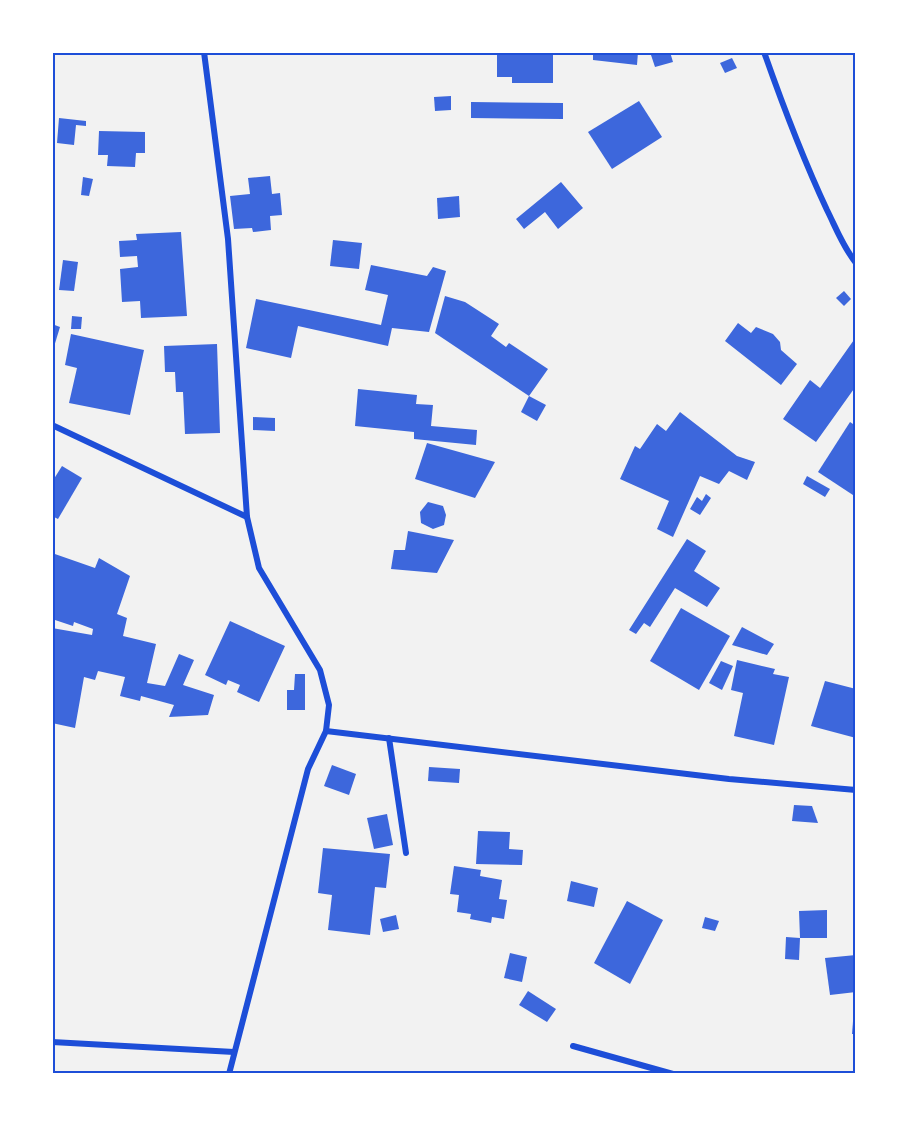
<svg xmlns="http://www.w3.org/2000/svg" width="908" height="1126" font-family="'Sofia Sans Condensed',sans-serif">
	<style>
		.building { fill: #3d67dc }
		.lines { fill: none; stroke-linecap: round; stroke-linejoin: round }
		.minor { stroke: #1d4ed8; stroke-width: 6 }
		.neatline { fill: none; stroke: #1d4ed8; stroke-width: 2 }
	</style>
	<rect width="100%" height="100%" fill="#f2f2f2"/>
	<g class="building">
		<polygon points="497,52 553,52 553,83 512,83 512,77 497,77"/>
		<polygon points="593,52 638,52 637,65 593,60"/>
		<polygon points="650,52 670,52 673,62 655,67"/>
		<polygon points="732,58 737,68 725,73 720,63"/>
		<polygon points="451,96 451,110 435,111 434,97"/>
		<polygon points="639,101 662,137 612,169 588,132"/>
		<polygon points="471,102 563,103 563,119 471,118"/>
		<polygon points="59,118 86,121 86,126 76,125 74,145 57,143"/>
		<polygon points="99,131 145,132 145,153 136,153 135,167 107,166 108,155 98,155"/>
		<polygon points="270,176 272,194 280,193 282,215 270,216 271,230 253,232 252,228 234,229 230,196 250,194 248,178"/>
		<polygon points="83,177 93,179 89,196 81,195"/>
		<polygon points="561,182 583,208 558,229 545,212 524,229 516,219"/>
		<polygon points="459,196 460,217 438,219 437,198"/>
		<polygon points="181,232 187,316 141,318 140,301 122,302 120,269 138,267 137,256 120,257 119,241 137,240 136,234"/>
		<polygon points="333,240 362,243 359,269 330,266"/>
		<polygon points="63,260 78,262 74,291 59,290"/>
		<polygon points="371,265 427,276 433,267 446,271 429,332 392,328 388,346 298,326 291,358 246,348 256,299 381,325 388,295 365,290"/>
		<polygon points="844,291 851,299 844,306 836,298"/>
		<polygon points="445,296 465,302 499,324 491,336 506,347 509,343 548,369 529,396 435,333"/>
		<polygon points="72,316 82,317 81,329 71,329"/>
		<polygon points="738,323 751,333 756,327 773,334 780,342 781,350 797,364 781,385 725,341"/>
		<polygon points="52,324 60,327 53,350 52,350"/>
		<polygon points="71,334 144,350 130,415 69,403 77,368 65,365"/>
		<polygon points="856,337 856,386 816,442 783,419 810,380 820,388"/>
		<polygon points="217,344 220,433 185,434 183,392 176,392 175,372 165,372 164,346"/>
		<polygon points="358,389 417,395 416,404 433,405 431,426 477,430 476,445 414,439 414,432 355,426"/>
		<polygon points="529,396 546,405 537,421 521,412"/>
		<polygon points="680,412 737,456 755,462 747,480 729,471 719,484 700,476 673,537 657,529 669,501 620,479 635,446 640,449 657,424 666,431"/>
		<polygon points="253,417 275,418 275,431 253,430"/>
		<polygon points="850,422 856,426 856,497 818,472"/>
		<polygon points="427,443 495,462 475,498 415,479"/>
		<polygon points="62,466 82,478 58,519 52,516 52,482"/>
		<polygon points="807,476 830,489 825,497 803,484"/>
		<polygon points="706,494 711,498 700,515 690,509 697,497 702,501"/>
		<polygon points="428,502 443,506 446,515 444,525 433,529 421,523 420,512"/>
		<polygon points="408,531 454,540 437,573 391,569 394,550 405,550"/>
		<polygon points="687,539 706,551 694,571 720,588 707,607 675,588 650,627 644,623 636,634 629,630"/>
		<polygon points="52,553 95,568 99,558 130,576 117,614 127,618 123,636 156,644 147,683 165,686 179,654 194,660 183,685 214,695 208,715 169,717 174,705 141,696 140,701 120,696 125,677 98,671 95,680 84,677 75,728 52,723 52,628 92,635 93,629 74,622 73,626 52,619"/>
		<polygon points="681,608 730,636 699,690 650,661"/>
		<polygon points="230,621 285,646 259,702 237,692 240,685 228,680 226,685 205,675"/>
		<polygon points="742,627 774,644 767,655 732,645"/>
		<polygon points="737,660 775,669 773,674 789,677 774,745 734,736 743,693 731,690"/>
		<polygon points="721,661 733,666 722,690 709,683"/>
		<polygon points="295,674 305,674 305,710 287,710 287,690 294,690"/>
		<polygon points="825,681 856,689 856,738 811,726"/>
		<polygon points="332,765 356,774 349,795 324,786"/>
		<polygon points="429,767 460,769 459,783 428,781"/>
		<polygon points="794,805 812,806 818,823 792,821"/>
		<polygon points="387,814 393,845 374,849 367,818"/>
		<polygon points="478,831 510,832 509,849 523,850 522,865 476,864"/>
		<polygon points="323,848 390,854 386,888 375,887 370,935 328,930 332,895 318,893"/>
		<polygon points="454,866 481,870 480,876 502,880 499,899 507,900 504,919 492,917 491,923 470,919 471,914 457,912 459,895 450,894"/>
		<polygon points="571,881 598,888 594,907 567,901"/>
		<polygon points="627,901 663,920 630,984 594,963"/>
		<polygon points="827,910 827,938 800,938 799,960 785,959 786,937 800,938 799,911"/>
		<polygon points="396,915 399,929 383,932 380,919"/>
		<polygon points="705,917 719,921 715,931 702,928"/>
		<polygon points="510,953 527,957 522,982 504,978"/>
		<polygon points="856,955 856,992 830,995 825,958"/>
		<polygon points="528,991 556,1009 547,1022 519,1005"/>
		<polygon points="854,1009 856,1009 856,1034 852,1034"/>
	</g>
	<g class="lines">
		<g class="minor">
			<polyline points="204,52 228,239 247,517 259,568 320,670 329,705 326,731 308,769 229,1074"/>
			<path d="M764,52C783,106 803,159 827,210C836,228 843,247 856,263"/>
			<polyline points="52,425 247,517"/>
			<polyline points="326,731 729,779 856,790"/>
			<polyline points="389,738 406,853"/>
			<polyline points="52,1042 234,1052"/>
			<polyline points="573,1046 673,1074"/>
		</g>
	</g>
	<rect width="908" height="1126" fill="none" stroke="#ffffff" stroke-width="108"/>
	<rect x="54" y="54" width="800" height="1018" class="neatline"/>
</svg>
